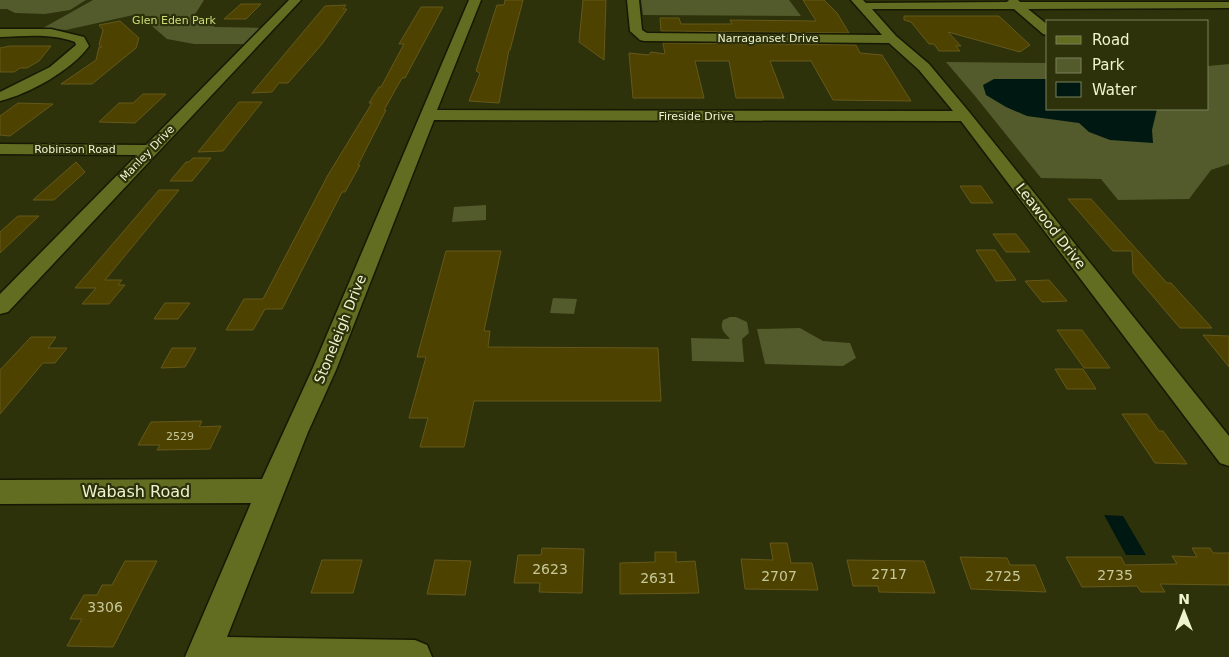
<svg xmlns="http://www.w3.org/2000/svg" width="1229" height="657" font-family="'DejaVu Sans',sans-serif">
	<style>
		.green { fill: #535a2c }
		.water { fill: #001812 }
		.building { fill: #4e4200; stroke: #65581c }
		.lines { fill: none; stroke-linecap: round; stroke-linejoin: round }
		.minor-casing { stroke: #161903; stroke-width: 3 }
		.minor { fill: #636d21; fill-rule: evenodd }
		.labels { text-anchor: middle; stroke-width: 4.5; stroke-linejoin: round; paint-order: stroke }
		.far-park-label { font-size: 11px; fill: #cddd77; stroke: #2d320a }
		.far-street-label { font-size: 11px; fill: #edf4cf; stroke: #2d320a }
		.number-label { font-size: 11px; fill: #c5c89b }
		.street-label { font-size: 14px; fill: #edf4cf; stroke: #2d320a }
		.near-number-label { font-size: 14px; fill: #c5c89b }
		.near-street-label { font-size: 16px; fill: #edf4cf; stroke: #2d320a }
	</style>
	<rect width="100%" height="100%" fill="#2d320a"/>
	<g class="green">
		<polygon points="0,0 86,0 70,10 45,14 15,13 7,9 0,9"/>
		<polygon points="93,0 204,0 194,16 215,27 263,28 248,44 194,44 167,39 138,14 66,30 43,28"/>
		<polygon points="641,0 789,0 801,16 643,15"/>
		<polygon points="946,62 1048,63 1048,109 1208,109 1208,66 1229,64 1229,164 1211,170 1189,199 1118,200 1101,179 1041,178 975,96"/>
		<polygon points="486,205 486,220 452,222 454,207"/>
		<polygon points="553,298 577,299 574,314 550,313"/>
		<path d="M730,317H736L747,322L749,333L742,339L744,362L692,361L691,338L730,339C725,333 719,329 723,320Z"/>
		<polygon points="800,328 823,341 850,343 856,358 843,366 765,364 757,329"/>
	</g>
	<g class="water">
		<polygon points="994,79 1048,79 1048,109 1157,109 1152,130 1153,143 1110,140 1089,132 1079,123 1027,116 1006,107 986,95 983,85"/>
		<polygon points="1104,515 1123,516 1146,555 1126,555"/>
	</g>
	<g class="building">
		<polygon points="505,0 523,0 510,50 509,50 499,103 469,101 480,73 476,71 495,11 497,5 504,5"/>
		<polygon points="583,0 606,0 604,60 579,42"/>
		<polygon points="803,0 824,0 837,13 849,33 661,31 660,18 679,18 681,24 732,24 730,20 816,21"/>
		<polygon points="241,4 261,4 246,19 224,19"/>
		<polygon points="346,5 343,9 347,9 322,44 288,83 279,83 272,92 252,93 325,6"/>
		<polygon points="421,7 443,7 405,78 402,78 384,110 386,110 358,165 360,165 345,192 342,192 282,309 265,309 253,330 226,330 244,299 263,299 328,175 372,103 369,103 379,87 381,87 404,44 399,44"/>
		<polygon points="904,16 999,16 1030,45 1020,52 948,32 961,46 956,46 960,51 939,51 934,44 929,44 911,22 904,20"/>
		<polygon points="120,21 139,38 136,48 92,84 61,84 96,60 99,47 102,47 99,45 103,30 99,25"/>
		<polygon points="663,43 856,45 860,53 882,55 911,101 833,100 811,61 770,61 784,98 736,98 729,61 695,61 704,98 633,98 629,53 649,55 651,52 665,54"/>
		<polygon points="10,46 51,46 39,61 27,68 20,68 14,72 0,72 0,48"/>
		<polygon points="143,94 166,94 135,123 99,122 119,103 133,103"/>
		<polygon points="239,102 262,102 223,151 198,152"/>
		<polygon points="18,103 53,104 10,136 0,135 0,116"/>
		<polygon points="193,158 211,158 192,181 170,181 186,162 189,162"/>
		<polygon points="76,162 85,172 54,200 33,200"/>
		<polygon points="960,186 981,186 993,203 971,203"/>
		<polygon points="159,190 179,190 105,280 122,280 118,285 125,285 109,304 82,304 96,288 75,288"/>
		<polygon points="1068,199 1091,199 1167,283 1171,283 1212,328 1180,328 1133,273 1132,251 1113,251"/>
		<polygon points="18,216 39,216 0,253 0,232"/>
		<polygon points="993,234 1016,234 1030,252 1006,252"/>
		<polygon points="976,250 995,250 1016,280 996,281"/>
		<polygon points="446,251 501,251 484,331 490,331 488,347 658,348 661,401 474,401 464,447 420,447 428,418 409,418 426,357 417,357"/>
		<polygon points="1049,280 1067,301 1042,302 1025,281"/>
		<polygon points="165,303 190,303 178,319 154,319"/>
		<polygon points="1057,330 1082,330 1110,368 1084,368"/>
		<polygon points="1203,335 1229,336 1229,367"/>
		<polygon points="31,337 56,337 48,348 67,348 55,363 43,363 0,414 0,370"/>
		<polygon points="172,348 196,348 185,367 161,368"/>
		<polygon points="1055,369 1083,369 1096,389 1067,389"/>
		<polygon points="1122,414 1147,414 1159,431 1163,431 1187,464 1155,463"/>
		<polygon points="202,421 199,427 221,426 210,449 157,450 160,445 138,445 151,422"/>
		<polygon points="770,543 787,543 791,563 812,563 818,590 745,589 741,559 773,560"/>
		<polygon points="542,548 584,549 582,593 539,592 540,583 514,583 518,555 541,555"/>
		<polygon points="1192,548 1210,548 1213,553 1229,553 1229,585 1160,584 1165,592 1141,592 1137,586 1082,587 1066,557 1121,557 1125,565 1177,564 1172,556 1197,557"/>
		<polygon points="655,552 676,552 676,562 695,561 699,593 620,594 620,563 655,562"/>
		<polygon points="960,557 1007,558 1010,565 1035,565 1046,592 971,589"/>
		<polygon points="322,560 362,560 353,593 311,593"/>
		<polygon points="435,560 471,561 465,595 427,594"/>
		<polygon points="847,560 924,561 935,593 879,592 878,586 853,586"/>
		<polygon points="125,561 157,561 113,647 67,646 82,619 70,619 84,595 97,595 102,585 112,585"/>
	</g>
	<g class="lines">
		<g class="minor-casing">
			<g id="minor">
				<polygon points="289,0 301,0 8,312 0,314 0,294 137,155 0,154 0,144 146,145"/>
				<polygon points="469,0 481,0 437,110 953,111 919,70 889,43 644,41 640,40 630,31 627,0 639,0 642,30 647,33 882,35 851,0 863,0 866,3 1007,2 1009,0 1018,0 1020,2 1229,2 1229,8 1028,9 1048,25 1047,35 1043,34 1014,9 872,9 896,36 929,64 970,113 1229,436 1229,466 1220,463 961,121 434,120 336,370 308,432 227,637 415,640 427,645 432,657 185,657 251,503 0,504 0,480 262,479 312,370"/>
				<path d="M0,29H51L84,37L89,46C72,70 29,94 0,101V92L50,67L76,45L75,42C51,33 25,36 0,37Z"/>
			</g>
		</g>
		<use href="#minor" class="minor"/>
	</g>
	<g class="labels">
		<g class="far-park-label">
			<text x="174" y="24">Glen Eden Park</text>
		</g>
		<g class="far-street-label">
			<text x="768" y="42">Narraganset Drive</text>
			<text x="696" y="120">Fireside Drive</text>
			<text x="75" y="153">Robinson Road</text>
			<text transform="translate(147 153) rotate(-46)" y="4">Manley Drive</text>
		</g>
		<g class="number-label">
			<text x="180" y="440">2529</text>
		</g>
		<g class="street-label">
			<text transform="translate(1051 226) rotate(52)" y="5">Leawood Drive</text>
			<text transform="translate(340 329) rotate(-68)" y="5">Stoneleigh Drive</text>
		</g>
		<g class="near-number-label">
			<text x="550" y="574">2623</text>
			<text x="889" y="579">2717</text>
			<text x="1115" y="580">2735</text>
			<text x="779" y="581">2707</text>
			<text x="1003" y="581">2725</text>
			<text x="658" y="583">2631</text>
			<text x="105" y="612">3306</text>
		</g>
		<g class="near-street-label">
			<text x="136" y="497">Wabash Road</text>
		</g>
	</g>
	<rect x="1046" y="20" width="162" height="90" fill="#2d320a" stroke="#7a8059"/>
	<rect x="1056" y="36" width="25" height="8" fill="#636d21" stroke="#7a8059"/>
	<text x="1092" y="45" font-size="15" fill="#edf4cf">Road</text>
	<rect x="1056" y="58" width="25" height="15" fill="#535a2c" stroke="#7a8059"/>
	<text x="1092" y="70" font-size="15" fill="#edf4cf">Park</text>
	<rect x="1056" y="82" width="25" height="15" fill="#001812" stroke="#7a8059"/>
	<text x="1092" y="95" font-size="15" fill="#edf4cf">Water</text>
	<g transform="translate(1184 612)" stroke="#2d320a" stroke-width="4" paint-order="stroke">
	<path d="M0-4L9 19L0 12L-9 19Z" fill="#edf4cf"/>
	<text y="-8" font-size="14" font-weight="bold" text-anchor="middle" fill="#edf4cf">N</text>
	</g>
</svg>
